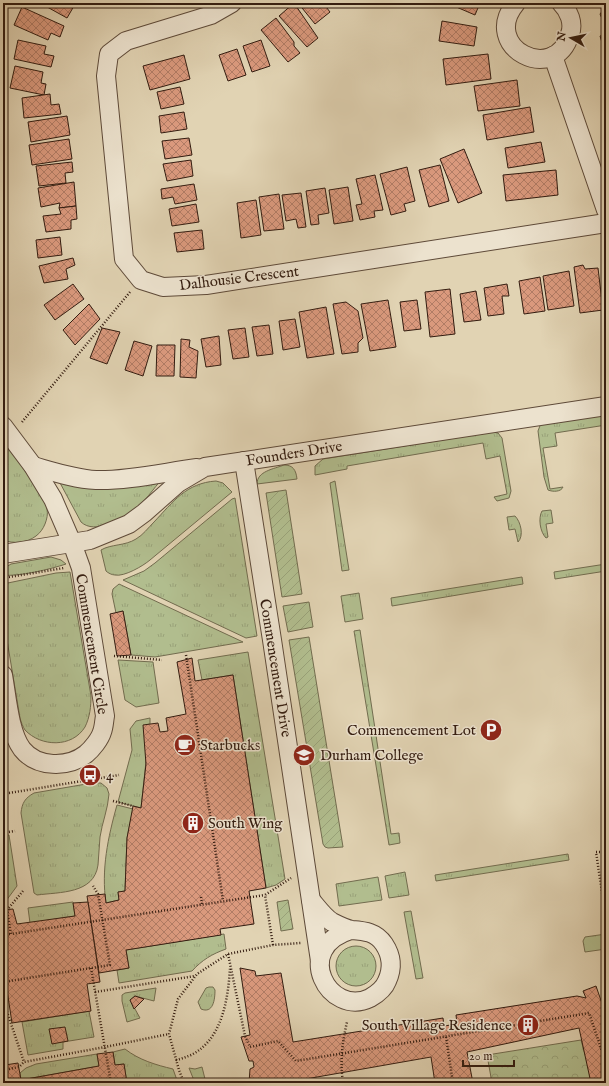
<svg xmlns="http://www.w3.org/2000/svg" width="609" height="1086" font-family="'IM FELL English',serif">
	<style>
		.grass { fill: url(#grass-tufts); stroke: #726c4f }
		.park { fill: url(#park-crowns); stroke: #726c4f }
		.garden { fill: url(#garden-furrows); stroke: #726c4f }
		.building { fill: url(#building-cross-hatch); stroke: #331c10 }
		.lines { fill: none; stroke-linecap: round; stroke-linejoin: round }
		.minor-casing { stroke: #5e4a39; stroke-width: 20 }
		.path { stroke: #331c10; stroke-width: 2.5; stroke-dasharray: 1 2; stroke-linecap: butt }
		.minor { stroke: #ece2ce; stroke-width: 18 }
		.labels { text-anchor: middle; stroke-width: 3; stroke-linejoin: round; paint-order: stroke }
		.street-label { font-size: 15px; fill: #331c10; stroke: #ece2ce }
		.poi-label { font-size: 15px; fill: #331c10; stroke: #ece2ce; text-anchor: start }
	</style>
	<defs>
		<pattern id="grass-tufts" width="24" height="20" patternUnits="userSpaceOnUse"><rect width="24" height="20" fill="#b1bd8e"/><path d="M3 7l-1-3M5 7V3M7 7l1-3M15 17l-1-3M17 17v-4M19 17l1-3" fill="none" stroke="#99a279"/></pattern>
		<pattern id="park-crowns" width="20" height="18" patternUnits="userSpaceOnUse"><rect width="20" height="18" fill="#b1bd8e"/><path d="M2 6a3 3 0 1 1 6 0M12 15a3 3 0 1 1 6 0" fill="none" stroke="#99a279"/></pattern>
		<pattern id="garden-furrows" width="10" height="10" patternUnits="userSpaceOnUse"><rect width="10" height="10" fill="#b1bd8e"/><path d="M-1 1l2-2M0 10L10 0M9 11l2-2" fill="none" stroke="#99a279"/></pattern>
		<pattern id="building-cross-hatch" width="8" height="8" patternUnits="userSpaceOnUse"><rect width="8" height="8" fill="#da997d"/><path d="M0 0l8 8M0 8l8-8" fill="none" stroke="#b17c65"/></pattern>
	</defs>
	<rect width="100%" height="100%" fill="#e1d3b3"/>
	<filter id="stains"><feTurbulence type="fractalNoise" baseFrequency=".005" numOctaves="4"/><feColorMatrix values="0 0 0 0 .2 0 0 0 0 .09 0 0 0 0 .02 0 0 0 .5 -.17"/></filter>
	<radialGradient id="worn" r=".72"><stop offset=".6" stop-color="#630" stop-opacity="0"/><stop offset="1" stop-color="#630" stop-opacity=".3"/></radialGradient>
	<g class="grass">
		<path d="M606,413V425L555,433L557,446L543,448L550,489L563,487C561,492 553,492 548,490L544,477L538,431L541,423Z"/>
		<polygon points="492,432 498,433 502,438 511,491 509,498 497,501 494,497 507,494 500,456 486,459 483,443 347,466 347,469 315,475 315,466 323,459"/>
		<path d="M5,444C17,460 44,490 47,509C48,514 47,519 45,524C43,529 40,533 36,536C27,543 13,544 3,540V446Z"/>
		<path d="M284,465C293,465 296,470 297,479L257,484C257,471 274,469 284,465Z"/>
		<path d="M162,479C154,488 144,503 134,510C121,519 95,535 81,522L59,481Z"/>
		<path d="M216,481L223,483L232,492L150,560C143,566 124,577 115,575C112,575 108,573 106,571L101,550C111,544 125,546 136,539C143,535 148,528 154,522C173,502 186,483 216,481Z"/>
		<polygon points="335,481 349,570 342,571 330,483"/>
		<polygon points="235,498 257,636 246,638 123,580 144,571 155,563 232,499"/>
		<path d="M551,510L553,523L546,524L548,537L546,538C540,532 538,518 542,511Z"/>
		<path d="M515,516C521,522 524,536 518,542L515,529L509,530L507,517Z"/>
		<path d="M51,557L61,560L66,564C51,569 18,577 3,575V569L11,564Z"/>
		<polygon points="606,564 606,571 555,579 554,572"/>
		<path d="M70,572L91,696C91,706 90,717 85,727C72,748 41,747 25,730C23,727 21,722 20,718L3,616V584L56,573Z"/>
		<polygon points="522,577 523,584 392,606 391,598"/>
		<polygon points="119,584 243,642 155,657 131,655 123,611 116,613 112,594 113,589"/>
		<polygon points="359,593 363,619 345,622 341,596"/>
		<polygon points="360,630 391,834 399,833 400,843 389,845 354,631"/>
		<polygon points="248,652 285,879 276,885 266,888 233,675 202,680 198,660"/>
		<polygon points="118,660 153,662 159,703 136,707 125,700"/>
		<polygon points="150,718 150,724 141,808 118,802 132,750 130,729 136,721"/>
		<path d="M92,783H101L107,788L109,794C108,809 102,823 100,837C99,846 99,856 98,865C94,894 60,892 37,895L34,893L21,813C22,803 25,798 34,793Z"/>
		<path d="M117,805L133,809L127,838L125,891L118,892L119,900L106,903C101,870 108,837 117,805Z"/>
		<polygon points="9,835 17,886 3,905 3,836"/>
		<polygon points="568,854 569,860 436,881 435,875"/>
		<polygon points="405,872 409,895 389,898 385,876"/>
		<polygon points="378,877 382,900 339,906 336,884"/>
		<polygon points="73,902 75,916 30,923 28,908"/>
		<polygon points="411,911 423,978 416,979 404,912"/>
		<path d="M224,934L226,949C212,954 202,960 192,971L119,983L117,970L129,968L126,950Z"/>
		<polygon points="606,934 606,949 585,952 583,941 585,937"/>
		<circle cx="356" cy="966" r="20"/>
		<path d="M209,987H213L215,990C215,1000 213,1014 201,1009L198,1002L206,988Z"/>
		<polygon points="156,988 154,1001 135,996 130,1000 140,1018 127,1022 122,1001 122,995 125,993"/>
		<polygon points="89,1011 94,1037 63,1042 63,1049 28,1055 22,1022"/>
		<path d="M125,1049C139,1060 156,1065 173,1069L178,1083H127L124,1064L115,1065L113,1052Z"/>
		<polygon points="97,1054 99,1066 21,1080 20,1073 26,1068 36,1064"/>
		<polygon points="202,1067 206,1083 195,1083 189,1068 195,1069"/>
	</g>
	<polygon class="park" points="581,1040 593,1083 492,1083 487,1055"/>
	<g class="garden">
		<polygon points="286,490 302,594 282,597 266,493"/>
		<polygon points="309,602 313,627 288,632 283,606"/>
		<polygon points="309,637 343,847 328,848 325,847 323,844 289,640"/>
		<polygon points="288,900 293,929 281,931 277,902"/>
	</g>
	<g class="building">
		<polygon points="40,3 72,3 71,4 74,6 67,18"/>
		<polygon points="294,3 318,38 307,47 279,16"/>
		<polygon points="298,3 323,3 330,12 315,24"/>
		<polygon points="447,3 480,3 475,15"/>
		<polygon points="601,3 606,3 606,28 600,14 604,9"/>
		<polygon points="22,7 64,26 60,37 51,33 48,40 14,25"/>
		<polygon points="276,18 294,42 294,46 300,53 288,62 261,30"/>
		<polygon points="442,21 477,27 474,46 439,41"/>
		<polygon points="606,34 606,56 600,36"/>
		<polygon points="18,40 46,46 44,54 54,56 51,67 14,59"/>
		<polygon points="261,40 270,66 252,72 243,46"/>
		<polygon points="237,49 246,75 228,81 219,55"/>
		<polygon points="488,54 491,79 446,85 443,59"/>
		<polygon points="184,55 190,79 150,90 143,66"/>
		<polygon points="15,66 43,72 41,83 46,84 44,95 10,88"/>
		<polygon points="517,80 520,106 478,111 474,86"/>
		<polygon points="180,87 184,104 161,109 157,92"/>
		<polygon points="50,94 51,105 59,104 61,114 24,118 22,98"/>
		<polygon points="530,107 534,132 487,140 483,115"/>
		<polygon points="184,112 187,129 161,133 159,116"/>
		<polygon points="67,116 70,135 31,142 28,122"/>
		<polygon points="189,138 192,155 165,159 162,141"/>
		<polygon points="69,139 72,159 32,165 29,145"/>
		<polygon points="541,142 545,162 508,168 505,148"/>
		<polygon points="464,149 482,193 458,203 440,159"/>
		<polygon points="191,160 193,176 167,181 163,164"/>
		<polygon points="72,162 73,172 65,173 66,183 39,186 36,166"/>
		<polygon points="440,165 449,201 429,207 419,170"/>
		<polygon points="407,167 415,201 404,204 406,211 391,215 380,174"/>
		<polygon points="556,170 558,195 506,201 503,175"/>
		<polygon points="375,175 383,210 374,211 375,217 360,220 356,205 362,204 356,179"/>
		<polygon points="74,182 76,206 59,208 60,203 41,207 38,188"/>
		<polygon points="194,184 197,200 175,204 173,197 162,199 161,189"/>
		<polygon points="348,187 353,221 334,224 329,190"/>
		<polygon points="325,188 329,213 318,215 319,224 311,225 306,191"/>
		<polygon points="301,193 306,227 298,228 296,219 286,221 282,195"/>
		<polygon points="279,194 284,229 264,231 259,197"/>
		<polygon points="256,200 261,235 241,238 237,203"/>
		<polygon points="196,204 199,222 172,226 169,209"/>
		<polygon points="76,206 77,219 71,220 71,229 46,232 43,216 61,214 59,208"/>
		<polygon points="202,230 204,249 177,252 174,233"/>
		<polygon points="60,237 62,255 38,258 36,240"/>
		<polygon points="73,258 75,265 66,269 68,279 44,283 39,266"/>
		<polygon points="583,265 585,269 598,268 603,310 580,313 574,267"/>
		<polygon points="569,271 574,306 548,310 543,276"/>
		<polygon points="540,277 545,311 524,314 519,281"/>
		<polygon points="73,284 84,299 55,320 44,305"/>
		<polygon points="507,284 509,296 502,296 504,314 488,316 484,288"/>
		<polygon points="450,289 455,334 430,337 425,292"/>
		<polygon points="476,291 481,320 464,322 460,294"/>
		<polygon points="388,300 396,347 370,351 361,304"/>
		<polygon points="417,300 421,329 404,331 400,302"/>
		<polygon points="346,302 358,311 363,338 358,343 358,352 342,354 333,304"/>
		<polygon points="89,304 100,319 75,345 63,330"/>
		<polygon points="326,307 334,354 307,358 299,312"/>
		<polygon points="295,319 300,347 283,350 279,321"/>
		<polygon points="269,325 273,354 257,356 252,327"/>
		<polygon points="102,328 120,332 107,364 90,358"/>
		<polygon points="245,328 249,357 233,359 228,330"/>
		<polygon points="219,336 221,365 206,367 201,339"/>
		<polygon points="181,339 190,340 189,347 198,351 196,378 180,377"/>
		<polygon points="134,341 152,346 143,376 125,370"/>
		<polygon points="157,345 175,345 174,376 156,376"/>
		<polygon points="123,611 131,655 117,656 110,614"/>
		<polygon points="192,658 195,681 233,675 266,888 249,891 254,924 220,929 221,935 126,950 129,968 99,973 87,896 105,894 106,903 119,900 118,892 125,891 127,838 133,806 141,808 146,764 143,725 158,723 160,732 168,731 166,718 186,714 177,662"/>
		<polygon points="88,902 100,982 87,984 91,1011 12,1023 7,990 3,991 3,910 13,909 17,924 75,916 73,903"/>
		<polygon points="240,968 255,971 256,976 281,973 293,1042 443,1018 444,1026 457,1024 456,1015 577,996 586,998 583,991 596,986 606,1015 606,1083 591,1083 579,1028 467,1052 473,1083 435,1083 431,1057 300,1080 300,1083 249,1083 250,1069 254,1067 253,1061 249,1061 241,1037 250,1035"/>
		<polygon points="135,996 144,999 134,1009 130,1000"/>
		<polygon points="65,1027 68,1041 52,1044 49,1029"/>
		<polygon points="3,1052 5,1065 18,1063 21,1080 99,1066 97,1054 113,1052 115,1065 124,1064 127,1083 3,1083"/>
	</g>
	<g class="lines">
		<g class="minor-casing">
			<g id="minor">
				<polyline points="232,3 211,15 126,41 109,54 106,76 124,259 141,280 163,287 206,285 606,223"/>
				<path d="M516,3C479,47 555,86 570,34C574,23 569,11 561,3"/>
				<polyline points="553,56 606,210"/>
				<path d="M3,426L33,466L53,499L72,543L81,568L105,716C104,721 104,727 102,732C100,739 92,749 86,754C68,768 37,768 22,749C9,731 7,697 3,675"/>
				<polyline points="244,461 272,640 320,961"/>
				<path d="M33,466C54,472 75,479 96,480C127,481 166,472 197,468"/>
				<polyline points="3,554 90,540 129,524 144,513 178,483 205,467 606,406"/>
				<path d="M311,900C317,907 324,917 332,922C338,925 346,929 352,930C365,931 376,932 384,944C392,956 393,968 387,981C384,989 377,994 370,998C329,1018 291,948 351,930"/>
			</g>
		</g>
		<g class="path">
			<polyline points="22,422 130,292"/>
			<polyline points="3,578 64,568"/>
			<polyline points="186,655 223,901"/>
			<polyline points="114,656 162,660"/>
			<polyline points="9,793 119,775"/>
			<polyline points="113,801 133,806"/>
			<polyline points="3,833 15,831"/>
			<polyline points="606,852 596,852 606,919"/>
			<polyline points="23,891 7,910 11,934 265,895"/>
			<polyline points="201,897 202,904"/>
			<polyline points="3,934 11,934"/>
			<polyline points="273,945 265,895 291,878"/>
			<polyline points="228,954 245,1036 250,1047 278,1041 296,1061 589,1013 606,1063"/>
			<polyline points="91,968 111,1083"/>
			<polyline points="3,982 110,965 98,894 93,886"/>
			<polyline points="95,992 195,976"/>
			<polyline points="3,1000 24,1062"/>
			<polyline points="446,1037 453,1083"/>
			<path d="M176,1060C181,1059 186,1057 191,1055C222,1040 228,1000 230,968"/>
			<polyline points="3,1070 19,1067 24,1062 105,1047 169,1034"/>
			<polyline points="184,1083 179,1070 169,1034 178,999 197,974 228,954 273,945 301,943"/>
			<path d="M343,1083C340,1061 342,1044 347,1022"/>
		</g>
		<use href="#minor" class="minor"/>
	</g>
	<defs>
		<g id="parking-disc" transform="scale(1.15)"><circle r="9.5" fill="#8f2418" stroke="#ece2ce"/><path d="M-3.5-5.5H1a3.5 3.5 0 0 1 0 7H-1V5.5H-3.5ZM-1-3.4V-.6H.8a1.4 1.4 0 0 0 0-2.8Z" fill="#fff"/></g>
		<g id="cafe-disc" transform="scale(1.15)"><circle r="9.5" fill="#8f2418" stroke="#ece2ce"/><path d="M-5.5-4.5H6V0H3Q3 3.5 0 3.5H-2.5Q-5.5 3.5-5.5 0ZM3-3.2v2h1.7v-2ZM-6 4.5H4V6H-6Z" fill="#fff"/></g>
		<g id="university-disc" transform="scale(1.15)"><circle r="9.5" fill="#8f2418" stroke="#ece2ce"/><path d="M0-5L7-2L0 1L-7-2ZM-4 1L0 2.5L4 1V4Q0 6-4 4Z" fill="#fff"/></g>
		<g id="bus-disc" transform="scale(1.15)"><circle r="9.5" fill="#8f2418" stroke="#ece2ce"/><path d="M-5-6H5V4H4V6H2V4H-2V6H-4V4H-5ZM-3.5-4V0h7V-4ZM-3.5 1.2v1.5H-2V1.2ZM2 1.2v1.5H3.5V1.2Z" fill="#fff"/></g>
		<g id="building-disc" transform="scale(1.15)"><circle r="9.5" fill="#8f2418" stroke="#ece2ce"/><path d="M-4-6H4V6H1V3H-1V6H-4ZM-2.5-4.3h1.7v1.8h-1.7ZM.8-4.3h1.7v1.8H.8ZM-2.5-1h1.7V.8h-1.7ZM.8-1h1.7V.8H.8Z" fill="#fff"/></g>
	</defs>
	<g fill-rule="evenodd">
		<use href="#parking-disc" x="491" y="730"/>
		<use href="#cafe-disc" x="185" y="745"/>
		<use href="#university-disc" x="304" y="755"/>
		<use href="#bus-disc" x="90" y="775"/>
		<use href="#building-disc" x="193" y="823"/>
		<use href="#building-disc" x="528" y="1025"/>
	</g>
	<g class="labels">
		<g class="street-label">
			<text transform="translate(239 278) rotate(-7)" y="5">Dalhousie Crescent</text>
			<text transform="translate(294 453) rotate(-9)" y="5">Founders Drive</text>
			<text transform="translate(92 644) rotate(81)" y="5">Commencement Circle</text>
			<text transform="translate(276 668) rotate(81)" y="5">Commencement Drive</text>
		</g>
		<g class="poi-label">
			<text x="476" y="735" text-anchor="end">Commencement Lot</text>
			<text x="200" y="750">Starbucks</text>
			<text x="320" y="760">Durham College</text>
			<text x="106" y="780">4</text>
			<text x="208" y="828">South Wing</text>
			<text x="512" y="1030" text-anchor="end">South Village Residence</text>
		</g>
	</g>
	<rect width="609" height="1086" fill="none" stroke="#e1d3b3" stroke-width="16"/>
	<rect x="4" y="4" width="601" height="1078" fill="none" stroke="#331c10" stroke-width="2"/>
	<rect x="8" y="8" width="593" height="1070" fill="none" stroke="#331c10"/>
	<g transform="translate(571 38) rotate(279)" stroke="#ece2ce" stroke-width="3" paint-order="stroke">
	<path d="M0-3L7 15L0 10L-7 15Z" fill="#331c10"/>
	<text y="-6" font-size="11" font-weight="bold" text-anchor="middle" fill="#331c10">N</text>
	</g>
	<path d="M463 1060v6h51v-6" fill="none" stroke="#331c10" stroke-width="2"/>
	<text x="469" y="1060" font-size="12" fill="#331c10" stroke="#ece2ce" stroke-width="3" paint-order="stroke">20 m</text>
	<rect width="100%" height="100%" filter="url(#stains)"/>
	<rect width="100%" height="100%" fill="url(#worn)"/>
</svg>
